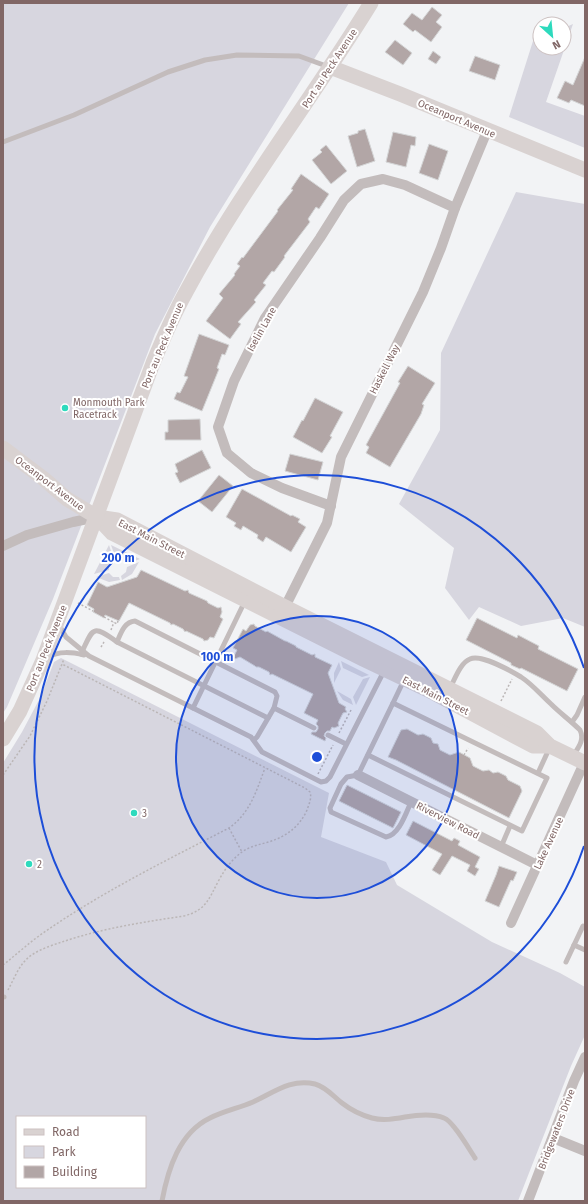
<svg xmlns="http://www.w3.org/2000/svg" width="588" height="1204" font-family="'Fira Sans',sans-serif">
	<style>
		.green { fill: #d7d6df; fill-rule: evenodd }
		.building { fill: #b2a6a6; stroke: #d4d5d6 }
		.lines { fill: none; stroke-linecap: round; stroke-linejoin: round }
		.path { stroke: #bbb6b6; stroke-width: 1.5; stroke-dasharray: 2 2; stroke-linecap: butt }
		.lane { stroke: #c3bcbc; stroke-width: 5 }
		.street { stroke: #c3bcbc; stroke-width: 10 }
		.secondary { stroke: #d9d2d1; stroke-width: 15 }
		.ring { fill: none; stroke: #1d4ed8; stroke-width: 2 }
		.poi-dot { fill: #2ddabd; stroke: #fff; stroke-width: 1.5 }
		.labels { text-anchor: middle; stroke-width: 4; stroke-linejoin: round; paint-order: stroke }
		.street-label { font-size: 10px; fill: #816766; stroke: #fff }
		.poi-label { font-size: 10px; fill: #816766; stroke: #fff; text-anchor: start }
		.centre { fill: #1d4ed8; stroke: #fff; stroke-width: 2 }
		.ring-label { font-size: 12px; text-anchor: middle; font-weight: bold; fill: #1d4ed8; stroke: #fff; stroke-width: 4; stroke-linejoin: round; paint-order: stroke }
	</style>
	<rect width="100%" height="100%" fill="#f2f3f5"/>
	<g class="green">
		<polygon points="3,3 349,3 210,227 155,334 53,599 7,707 3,713"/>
		<polygon points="573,24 546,102 585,116 585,148 509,117 533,41 540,39 540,48 564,48 564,28"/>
		<polygon points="516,192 585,204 585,627 563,618 521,626 479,607 469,620 445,588 454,548 399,504 440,430 441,353"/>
		<polygon points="109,545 114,560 109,564 109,570 94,574"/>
		<polygon points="111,545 140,559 126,564 122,560 116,559"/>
		<polygon points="139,562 132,574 122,580 121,576 126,572 127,567"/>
		<polygon points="109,573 113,577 119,577 120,580 109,582 96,577"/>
		<path d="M61,658L329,793L321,837L386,862L397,885L492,942L560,973L585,987V1035L571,1066L518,1201H3V763L22,732L40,698L54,662ZM17,1117H145V1187H17Z"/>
		<polygon points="341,661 369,675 362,677 343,668"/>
		<polygon points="339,662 341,669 334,683 334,673"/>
		<polygon points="370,677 356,705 353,697 363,679"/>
		<polygon points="337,691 351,699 353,705 343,700"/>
	</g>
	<g class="building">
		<polygon points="432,7 442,15 436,22 442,27 431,42 415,30 413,32 403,24 412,13 422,20"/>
		<polygon points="395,40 412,53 403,65 385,52"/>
		<polygon points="433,51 441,57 436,64 428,59"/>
		<polygon points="475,56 500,65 495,80 469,71"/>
		<polygon points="585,57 585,106 571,100 569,103 557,98 565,81 573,85"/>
		<polygon points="365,129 375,161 357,167 348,136 358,133 358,131"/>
		<polygon points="393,132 416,137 415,146 411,145 406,167 386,162"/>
		<polygon points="429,144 448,151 438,180 419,173"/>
		<polygon points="326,145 347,171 331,184 312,160 322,152 320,150"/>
		<polygon points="301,174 329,194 319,209 316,207 308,219 310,222 284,256 285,257 274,272 272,271 263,283 266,285 254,300 256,302 238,322 241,324 230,339 206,321 223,298 219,294 235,275 234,274 240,266 237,264 242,257 243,258 278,211 277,210 293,190 291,189"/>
		<polygon points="199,334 229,345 225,355 222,354 217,368 219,369 202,411 174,399 177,392 180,393 188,377 184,376"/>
		<polygon points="408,366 435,383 422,404 424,405 421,414 390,467 366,453 369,447 366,445 400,383 398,382"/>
		<polygon points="315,398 343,412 330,436 332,437 322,453 293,437 302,420 303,421"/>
		<polygon points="200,419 201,440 165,440 165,432 168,432 168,420"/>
		<polygon points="202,450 211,468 180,483 175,473 178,472 175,464"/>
		<polygon points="290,454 323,462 318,480 285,471"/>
		<polygon points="219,475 233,486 212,512 198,501"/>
		<polygon points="242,489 291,516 292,515 300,519 298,522 306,527 291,552 266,537 263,542 257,538 258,535 243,526 241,530 234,526 236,523 226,517"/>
		<polygon points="141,570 185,591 188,590 189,593 207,601 208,603 218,608 221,607 222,612 220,617 223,619 214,638 210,637 208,640 204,641 203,639 186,631 185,632 183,629 173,624 171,625 170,623 129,603 119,621 105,615 104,618 93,612 94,609 87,605 98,582 107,587 137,577"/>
		<polygon points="477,618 517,638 518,635 539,646 538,649 578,669 567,691 521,668 520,669 511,665 511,663 466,640"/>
		<polygon points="254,624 255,626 266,632 267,631 285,641 286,641 296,646 296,647 312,655 315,654 315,657 332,665 328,673 339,703 346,707 345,709 347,712 343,713 338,723 339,726 334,728 332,727 330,731 327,731 325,733 324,736 326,738 325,741 311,734 312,732 316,732 318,729 318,726 316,724 318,720 304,713 313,694 272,674 270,675 269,672 259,667 256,667 255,666 240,657 232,660 237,650 233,648 243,629 246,631 250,625"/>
		<polygon points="407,729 418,735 423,734 431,738 433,743 438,744 440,750 450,755 459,752 470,758 473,766 483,771 489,770 493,773 498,772 506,776 508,780 520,786 522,791 509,818 396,760 388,757 401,730"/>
		<polygon points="347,785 401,812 393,828 339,801"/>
		<polygon points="413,821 452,841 454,838 460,841 458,845 480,857 475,867 479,869 475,876 467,871 470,865 452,856 440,875 432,870 442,854 406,835"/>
		<polygon points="499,866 517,872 513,881 511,880 499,907 485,901 496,875"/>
	</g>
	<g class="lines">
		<g class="path">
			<polyline points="78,603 93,611"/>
			<polyline points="104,617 117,624 118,621"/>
			<polyline points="111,630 114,622"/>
			<polyline points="101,647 104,642"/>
			<polyline points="501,701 512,679"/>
			<polyline points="339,733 351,710"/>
			<polyline points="464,755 468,748"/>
			<polyline points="318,774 333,745"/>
			<polyline points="3,775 30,736 47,701 64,659"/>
			<polyline points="229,828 242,852"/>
			<path d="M3,965C17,954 31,941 46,931C104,891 167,860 229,828C250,813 256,792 265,768"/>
			<path d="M8,990C14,979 19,965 29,957C39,949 53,945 65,941C104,928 144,922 184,916C207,910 209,898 219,880C225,869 232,859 242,852C249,847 257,845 265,843C284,838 299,828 307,810C309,804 312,798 310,792L305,788L62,664"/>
		</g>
		<g class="lane">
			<polyline points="3,142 74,115 168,72 205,60 237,55 299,56 329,67"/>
			<polyline points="59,625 66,637 89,656 251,737 262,752 321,782 326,781 330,777 384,671"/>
			<path d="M117,642C121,633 124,622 135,621L275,692L277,696L274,708L257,737L254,740"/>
			<path d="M81,654C93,629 91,623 117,642L268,718"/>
			<path d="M47,657C60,651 71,652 84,655"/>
			<path d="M404,680L393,703L358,775L347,777L341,784L330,808L331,812L386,837C399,835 406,813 411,802"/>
			<path d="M450,688C455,679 460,663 470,659C481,654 511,671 521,677C532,684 541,695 551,704C560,713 571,721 580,730C585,740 578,748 573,756"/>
			<polyline points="193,708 245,601"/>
			<polyline points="274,708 314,728"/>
			<polyline points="572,722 577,715 585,697"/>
			<polyline points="328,735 346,744"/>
			<polyline points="368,755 522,831 547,778 393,703"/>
			<polyline points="538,773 549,749"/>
			<polyline points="501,847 510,826"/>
			<polyline points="574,945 585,950"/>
			<polyline points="566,962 583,926"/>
			<polyline points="3,997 4,997"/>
			<path d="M162,1201C168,1169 179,1133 210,1118C224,1111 239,1108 253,1102C273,1093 291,1078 315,1084C326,1087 333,1096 342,1103C351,1110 361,1115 372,1118C383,1121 394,1119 405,1117C417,1115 432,1113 444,1118C453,1121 469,1149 475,1158"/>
		</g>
		<g class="street">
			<polyline points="331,506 282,488 251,473 227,453 218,427 234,381 265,318 320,238 344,200 361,184 383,179 405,185 455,208"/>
			<polyline points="3,546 27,535 73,522 97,517"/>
			<polyline points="285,607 327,523 341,457 423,292 441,248 455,208 487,131"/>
			<polyline points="358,775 537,865"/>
			<polyline points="511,923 584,763"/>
			<polyline points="553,1138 585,1151"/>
			<polyline points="528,1201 574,1081 585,1057"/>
		</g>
		<g class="secondary">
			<polyline points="330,67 400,94 585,170"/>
			<polyline points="3,448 44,479 67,499 97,517 112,533 363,659 428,690 533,746 550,746"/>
			<polyline points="97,517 117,520 285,607 537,733 550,746 585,763"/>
			<path d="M3,739L20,711L43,660L153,363C163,339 173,315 186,292C240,191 311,101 371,3"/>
		</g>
	</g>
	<circle cx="317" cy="757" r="141" fill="#1d4ed8" fill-opacity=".12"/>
	<g class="ring">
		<circle cx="317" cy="757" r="141"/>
		<path d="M584 846A282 282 0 1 1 584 668"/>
	</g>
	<g class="poi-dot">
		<circle cx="65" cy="408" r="4"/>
		<circle cx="134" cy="813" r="4"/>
		<circle cx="29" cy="864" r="4"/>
	</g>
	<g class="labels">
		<g class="street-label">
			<text transform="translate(329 68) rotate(-57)" y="4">Port au Peck Avenue</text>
			<text transform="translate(457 118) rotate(23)" y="4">Oceanport Avenue</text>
			<text transform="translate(261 329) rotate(-61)" y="4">Iselin Lane</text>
			<text transform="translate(162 345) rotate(-67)" y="4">Port au Peck Avenue</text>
			<text transform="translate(384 369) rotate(-63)" y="4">Haskell Way</text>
			<text transform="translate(50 483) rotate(37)" y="4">Oceanport Avenue</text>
			<text transform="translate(152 538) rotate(27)" y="4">East Main Street</text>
			<text transform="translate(46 648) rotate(-68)" y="4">Port au Peck Avenue</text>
			<text transform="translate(436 695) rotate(27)" y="4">East Main Street</text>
			<text transform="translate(448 820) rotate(27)" y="4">Riverview Road</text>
			<text transform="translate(548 843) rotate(-65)" y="4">Lake Avenue</text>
			<text transform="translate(556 1129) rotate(-69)" y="4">Bridgewaters Drive</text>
		</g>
		<g class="poi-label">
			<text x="73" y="406">Monmouth Park<tspan x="73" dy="12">Racetrack</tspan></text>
			<text x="142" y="817">3</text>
			<text x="37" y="868">2</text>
		</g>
	</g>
	<circle cx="317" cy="757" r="6" class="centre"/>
	<g class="ring-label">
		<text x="118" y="562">200 m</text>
		<text x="217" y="661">100 m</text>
	</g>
	<rect width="588" height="1204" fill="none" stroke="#816766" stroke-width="8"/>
	<rect x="16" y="1116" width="130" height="72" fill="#ffffff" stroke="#cdc2c2"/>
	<rect x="24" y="1129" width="20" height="6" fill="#d9d2d1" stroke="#cdc2c2"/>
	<text x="52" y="1136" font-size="12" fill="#816766">Road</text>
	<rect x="24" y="1146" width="20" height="12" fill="#d7d6df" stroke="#cdc2c2"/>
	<text x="52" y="1156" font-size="12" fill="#816766">Park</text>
	<rect x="24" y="1166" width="20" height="12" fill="#b2a6a6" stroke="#cdc2c2"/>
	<text x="52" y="1176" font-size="12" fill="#816766">Building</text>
	<g transform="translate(552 36) rotate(153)"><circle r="19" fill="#ffffff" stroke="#cdc2c2"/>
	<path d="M0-3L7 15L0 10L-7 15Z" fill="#2ddabd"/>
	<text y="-6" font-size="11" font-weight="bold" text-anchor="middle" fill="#816766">N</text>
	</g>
</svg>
